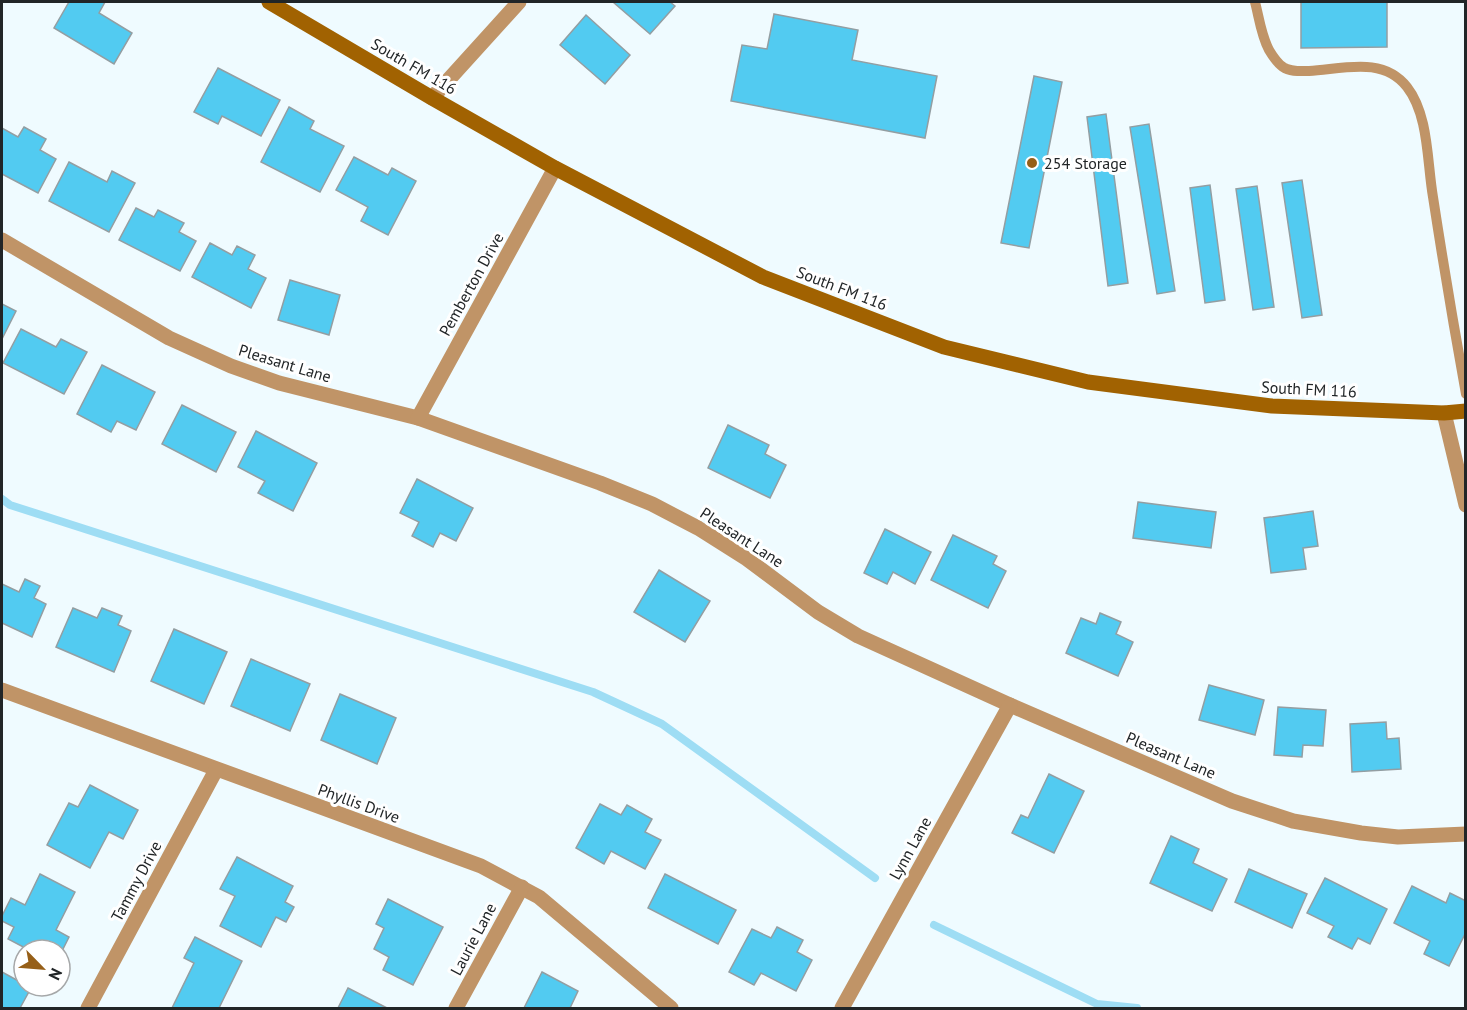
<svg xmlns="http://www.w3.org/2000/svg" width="1467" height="1010" font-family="'PT Sans',sans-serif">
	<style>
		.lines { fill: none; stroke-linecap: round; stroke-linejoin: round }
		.stream { stroke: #9eddf4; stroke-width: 8 }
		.building { fill: #52cbf1; stroke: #939ea2; stroke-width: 1.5 }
		.service { stroke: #c09467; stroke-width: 10 }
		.minor { stroke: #c09467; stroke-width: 15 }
		.secondary { stroke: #a16201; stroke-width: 15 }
		.poi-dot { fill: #965f18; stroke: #fff; stroke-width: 2 }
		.labels { text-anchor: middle; stroke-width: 6; stroke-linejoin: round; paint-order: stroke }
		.street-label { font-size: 16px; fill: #212527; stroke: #fff }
		.poi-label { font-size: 16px; fill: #212527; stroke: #fff; text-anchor: start }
	</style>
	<rect width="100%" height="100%" fill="#effbff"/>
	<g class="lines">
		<g class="stream">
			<polyline points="2,499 10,505 593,692 662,724 875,878"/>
			<polyline points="934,925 1097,1004 1137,1008"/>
		</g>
	</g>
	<g class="building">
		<polygon points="69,2 105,2 99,13 132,33 114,64 54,28"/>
		<polygon points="613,2 670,2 675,6 650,34"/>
		<polygon points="1301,2 1387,2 1387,47 1301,48"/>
		<polygon points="774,14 858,30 852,60 937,76 925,138 731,101 742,45 767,49"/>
		<polygon points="586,15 630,55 605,84 560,45"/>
		<polygon points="218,68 280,100 261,136 222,116 218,124 194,112"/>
		<polygon points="1034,76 1062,82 1029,248 1001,243"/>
		<polygon points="289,107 314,121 310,129 344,146 320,192 261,162"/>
		<polygon points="1106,114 1128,283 1108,286 1087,117"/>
		<polygon points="1149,124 1175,291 1157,294 1130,127"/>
		<polygon points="24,127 46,139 40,150 56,159 38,193 2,174 2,128 18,137"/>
		<polygon points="354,157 388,175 392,168 416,181 388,235 361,221 368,207 336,190"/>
		<polygon points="69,162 107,182 112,171 135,183 109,232 49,201"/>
		<polygon points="1302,180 1322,315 1302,318 1282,183"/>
		<polygon points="1210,185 1225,300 1205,303 1190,188"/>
		<polygon points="1257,186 1274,307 1253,310 1236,189"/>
		<polygon points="136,208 154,217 158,210 184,223 179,232 196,241 180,271 119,240"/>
		<polygon points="210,243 232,255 237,246 255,255 248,269 266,278 251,308 192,277"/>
		<polygon points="290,280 340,295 329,335 278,320"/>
		<polygon points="2,304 16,311 2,339"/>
		<polygon points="21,329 56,347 61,339 87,352 64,394 3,363"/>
		<polygon points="102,365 155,392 136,430 117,421 111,432 77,414"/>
		<polygon points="182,405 236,432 216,472 162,444"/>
		<polygon points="728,425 769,445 765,454 786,465 770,498 708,468"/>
		<polygon points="256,431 317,463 293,511 258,493 265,481 238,467"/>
		<polygon points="417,479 473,508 456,541 440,533 433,547 412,536 419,522 400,513"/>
		<polygon points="1138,502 1216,512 1211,548 1133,538"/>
		<polygon points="1313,511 1318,546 1303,548 1306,569 1271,573 1264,518"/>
		<polygon points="885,529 931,552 915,584 893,572 887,584 864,573"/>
		<polygon points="953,535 997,556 993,564 1006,571 988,608 931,580"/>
		<polygon points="659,570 710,601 685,642 634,612"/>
		<polygon points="25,579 40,586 34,598 46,604 32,637 2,623 2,584 19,592"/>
		<polygon points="73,608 97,618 102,608 122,616 118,625 131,631 114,672 56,647"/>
		<polygon points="1100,613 1121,622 1116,634 1133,642 1118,676 1066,653 1081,618 1096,624"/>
		<polygon points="174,629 227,652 204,704 151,681"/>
		<polygon points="251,659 310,684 290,731 231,706"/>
		<polygon points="1209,685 1264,700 1255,735 1199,720"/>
		<polygon points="340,694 396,718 377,764 321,740"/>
		<polygon points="1278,707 1326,710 1323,746 1303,745 1302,757 1274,755"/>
		<polygon points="1386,722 1387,739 1399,738 1401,769 1352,772 1350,724"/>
		<polygon points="1049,774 1084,791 1054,853 1012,833 1021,815 1028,818"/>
		<polygon points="90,785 138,810 123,839 109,832 90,868 47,845 69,803 78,807"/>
		<polygon points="600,804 621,815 627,805 652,819 645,832 661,840 645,869 611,851 604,864 576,848"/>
		<polygon points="1171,836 1199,849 1193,863 1227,879 1212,911 1150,883"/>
		<polygon points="237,857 293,886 285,902 294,907 286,922 276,917 261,947 220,926 235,896 220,889"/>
		<polygon points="1249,869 1307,894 1292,928 1235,902"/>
		<polygon points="40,874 75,892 56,930 69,937 60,955 60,950 29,950 8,939 14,927 2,921 2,916 11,898 25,905"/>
		<polygon points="665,874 736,910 718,944 648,908"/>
		<polygon points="1325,878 1387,909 1370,944 1358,938 1352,949 1328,937 1334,926 1307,913"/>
		<polygon points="1412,886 1446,903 1450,893 1466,901 1466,932 1449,966 1424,954 1430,941 1394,923"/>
		<polygon points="388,899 443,927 413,985 383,970 389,957 374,949 384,928 376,924"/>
		<polygon points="777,927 803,940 797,952 812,960 796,991 761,973 754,985 729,972 752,929 771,938"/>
		<polygon points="195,937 242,961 219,1008 172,1008 194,963 184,958"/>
		<polygon points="2,972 24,984 24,986 31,988 20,1008 2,1008"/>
		<polygon points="542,972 578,991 570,1008 524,1008"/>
		<polygon points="348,988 387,1008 338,1008"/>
	</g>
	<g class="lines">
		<path class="service" d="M1255,2C1259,17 1261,35 1269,50C1272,55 1277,63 1283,67C1290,72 1301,71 1309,71C1343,69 1383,56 1407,87C1429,115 1427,163 1433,197C1443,262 1454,328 1466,394"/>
		<g class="minor">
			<polyline points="432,98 519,2"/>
			<polyline points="2,240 169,338 231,366 279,383 418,418 600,483 652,504 698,528 747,559 818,612 858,636 1010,705 1232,801 1293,821 1361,833 1398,837 1466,834"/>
			<polyline points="1444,413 1466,505"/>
			<polyline points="418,418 555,168"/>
			<polyline points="2,690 481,866 539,897 671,1008"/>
			<polyline points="88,1008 216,770"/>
			<polyline points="456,1008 522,887"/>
			<polyline points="842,1008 1010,705"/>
		</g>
		<polyline class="secondary" points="269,2 432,98 555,168 763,277 944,347 1088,382 1272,406 1444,413 1466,411"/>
	</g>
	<circle class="poi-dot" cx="1032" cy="163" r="6"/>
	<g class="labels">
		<g class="street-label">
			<text transform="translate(414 66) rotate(30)" y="6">South FM 116</text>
			<text transform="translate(471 284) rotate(-61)" y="6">Pemberton Drive</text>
			<text transform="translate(842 288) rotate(21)" y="6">South FM 116</text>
			<text transform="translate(285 363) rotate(17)" y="6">Pleasant Lane</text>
			<text transform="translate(1309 389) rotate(3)" y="6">South FM 116</text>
			<text transform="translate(742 537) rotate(33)" y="6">Pleasant Lane</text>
			<text transform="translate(1171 755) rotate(23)" y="6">Pleasant Lane</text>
			<text transform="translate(359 803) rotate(20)" y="6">Phyllis Drive</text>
			<text transform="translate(910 848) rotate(-61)" y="6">Lynn Lane</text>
			<text transform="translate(136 881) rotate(-62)" y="6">Tammy Drive</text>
			<text transform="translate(473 939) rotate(-62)" y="6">Laurie Lane</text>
		</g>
		<g class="poi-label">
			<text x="1044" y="169">254 Storage</text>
		</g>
	</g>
	<rect width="1467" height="1010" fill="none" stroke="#212527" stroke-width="6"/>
	<g transform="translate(42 968) rotate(115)"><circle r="28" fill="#ffffff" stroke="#a6a8a9" stroke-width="1.5"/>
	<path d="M0-4.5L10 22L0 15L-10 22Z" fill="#965f18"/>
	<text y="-9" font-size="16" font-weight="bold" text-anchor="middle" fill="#212527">N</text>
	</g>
</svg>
